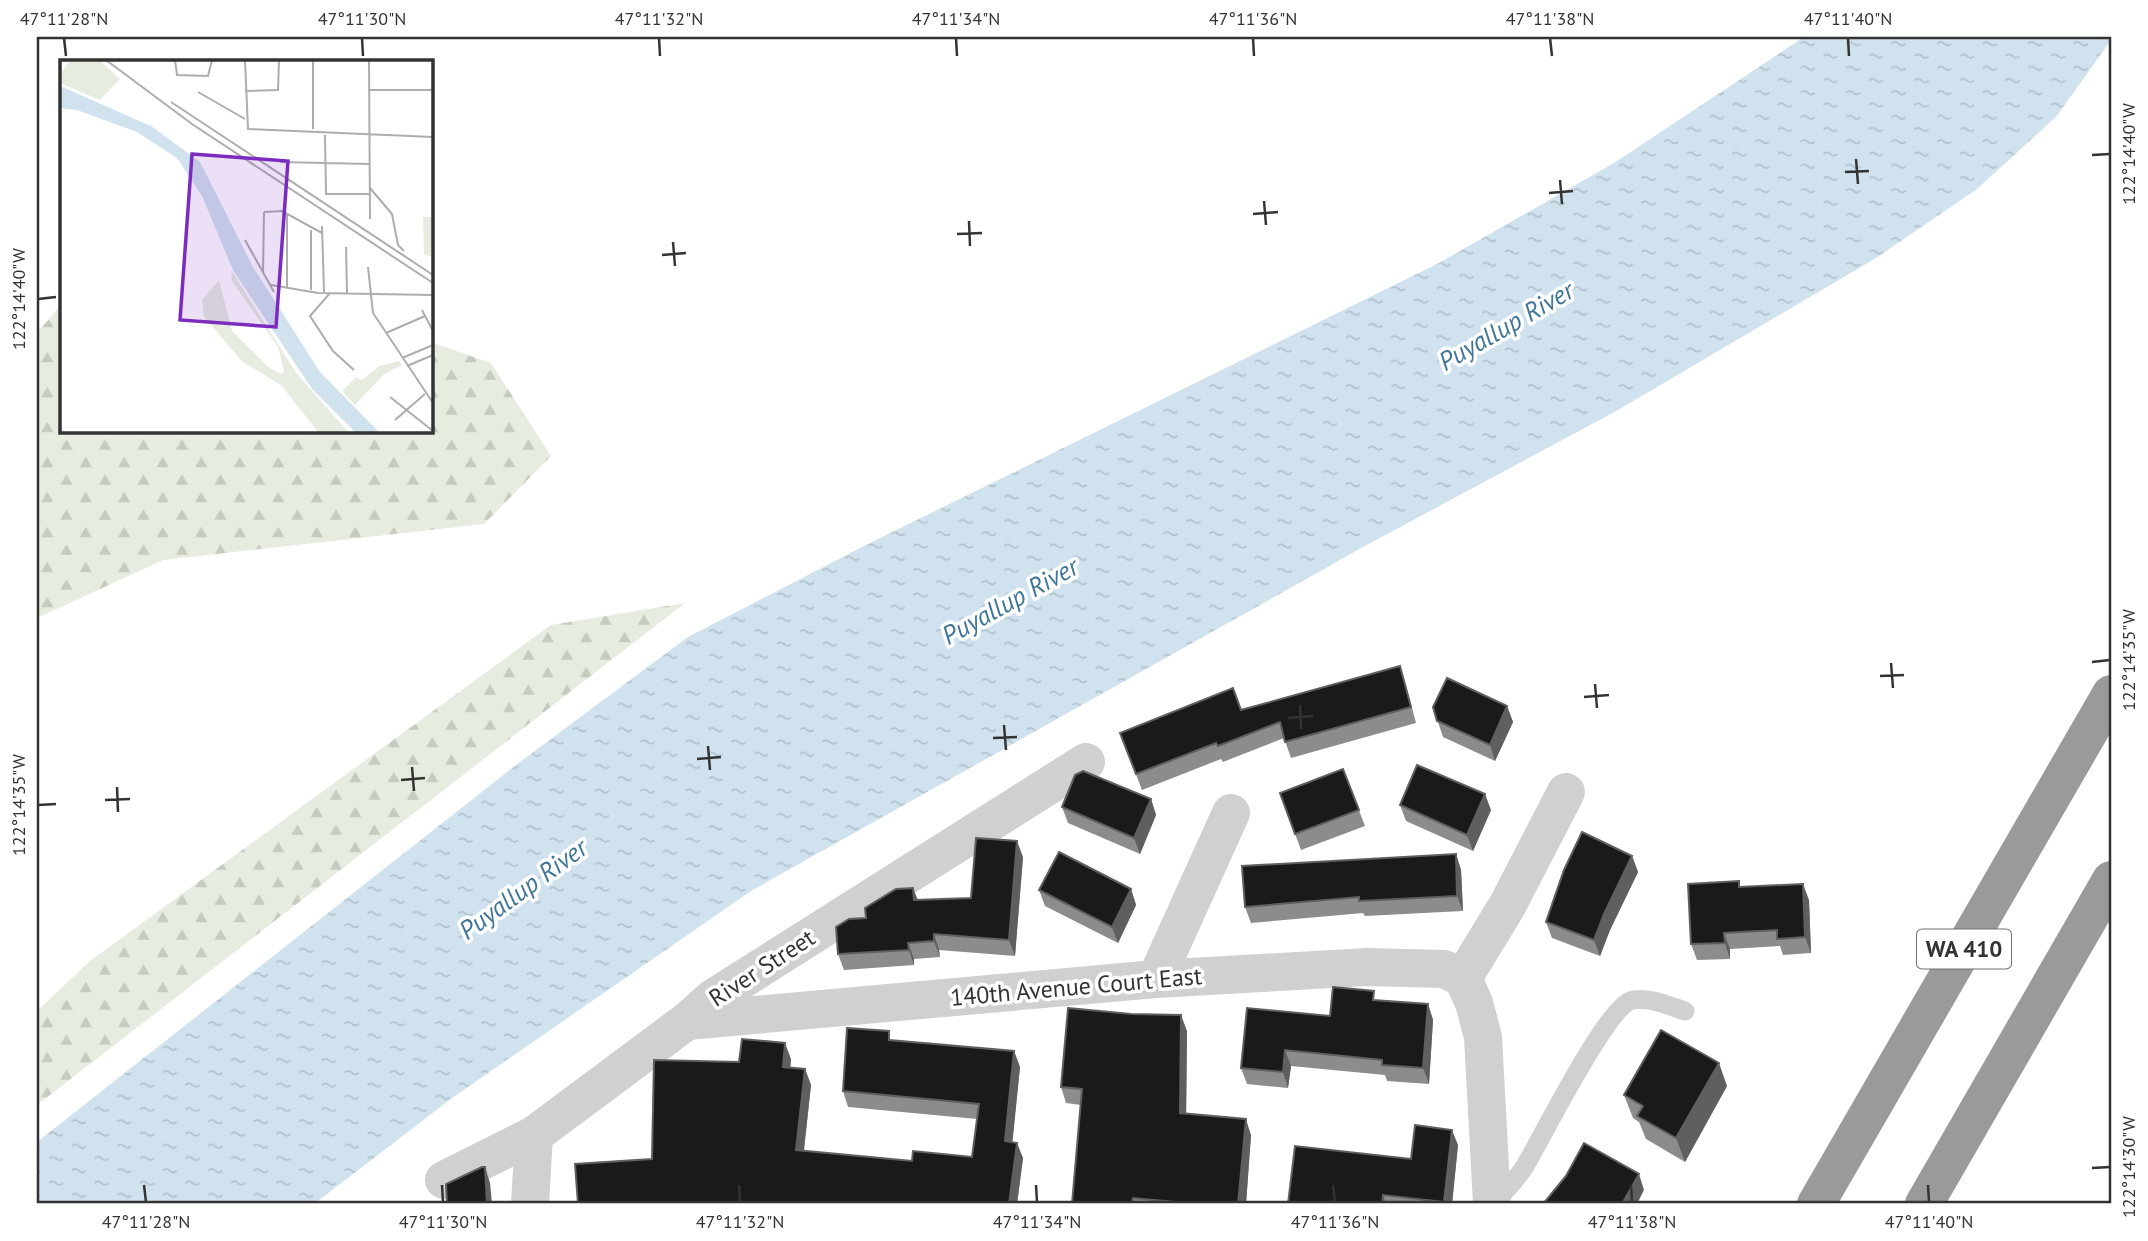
<svg xmlns="http://www.w3.org/2000/svg" width="2148" height="1241" font-family="'PT Sans',sans-serif">
	<style>
		.forest { fill: url(#forest-firs) }
		.water { fill: url(#water-ripples) }
		.lines { fill: none; stroke-linecap: round; stroke-linejoin: round }
		.service { stroke: #d0d0d0; stroke-width: 19 }
		.minor { stroke: #d0d0d0; stroke-width: 38 }
		.motorway { stroke: #9a9a9a; stroke-width: 38 }
		.wall { fill: #8c8c8c }
		.shaded-wall { fill: #5f5f5f }
		.building { fill: #1a1a1a; stroke: #5f5f5f; stroke-width: 2 }
		.ticks { fill: none; stroke: #333; stroke-width: 2.5 }
		.labels { text-anchor: middle; stroke-width: 7; stroke-linejoin: round; paint-order: stroke }
		.shield { fill: #fff; stroke: #707070; stroke-width: 2 }
		.shield-label { font-size: 23px; font-weight: bold; fill: #333 }
		.street-label { font-size: 24px; fill: #333; stroke: #fff }
		.water-label { font-size: 26px; font-style: italic; fill: #3f7597; stroke: #fff }
		.inset-road { fill: none; stroke: #adadad; stroke-width: 2 }
		.view { fill: #7b2cbf; fill-opacity: 0.15; stroke: #7b2cbf; stroke-width: 3.5 }
		.inset-edge { fill: none; stroke: #333; stroke-width: 3.5 }
		.neatline { fill: none; stroke: #333; stroke-width: 2.5 }
		.ticks-label { font-size: 18px; text-anchor: middle; fill: #333 }
	</style>
	<defs>
		<pattern id="forest-firs" width="22" height="20" patternUnits="userSpaceOnUse" patternTransform="scale(1.75)"><rect width="22" height="20" fill="#e6ecdf"/><path d="M5 1l3.5 6h-7zM16 11l3.5 6h-7z" fill="#c6cbc0"/></pattern>
		<pattern id="water-ripples" width="26" height="14" patternUnits="userSpaceOnUse" patternTransform="scale(1.75)"><rect width="26" height="14" fill="#cfe2ee"/><path d="M2 4q2-2 4 0t4 0M15 11q2-2 4 0t4 0" fill="none" stroke="#b2c2cd"/></pattern>
	</defs>
	<rect width="100%" height="100%" fill="#fff"/>
	<g class="forest">
		<polygon points="61,305 61,430 430,430 431,342 491,363 551,456 484,524 163,560 37,618 37,333"/>
		<polygon points="685,603 37,1105 37,1011 90,961 551,625"/>
	</g>
	<polygon class="water" points="1804,37 2111,37 2111,40 2056,117 1977,189 1876,258 1618,410 1363,547 751,891 452,1098 314,1204 37,1204 37,1142 516,765 688,637 864,546 1439,263 1614,163"/>
	<g class="lines">
		<path class="service" d="M1494,1203C1505,1191 1517,1179 1525,1166C1542,1138 1607,1005 1633,1000C1650,997 1669,1006 1685,1011"/>
		<g class="minor">
			<polyline points="1463,978 1474,1003 1483,1037 1492,1204"/>
			<polyline points="1463,978 1507,906 1566,792"/>
			<polyline points="1156,979 1231,813"/>
			<polyline points="687,1021 1156,979 1367,967 1444,969 1463,978"/>
			<polyline points="444,1180 534,1135 687,1021 713,998 1086,762"/>
			<polyline points="530,1204 534,1135"/>
		</g>
		<g class="motorway">
			<polyline points="1816,1204 2111,694"/>
			<polyline points="1924,1204 2111,880"/>
		</g>
	</g>
	<g class="wall">
		<polygon points="1400,666 1405,682 1416,723 1291,758 1284,738 1223,762 1221,759 1142,790 1120,733 1241,710"/>
		<polygon points="1507,706 1513,722 1495,761 1443,737 1433,707"/>
		<polygon points="1343,769 1365,826 1301,850 1280,793"/>
		<polygon points="1151,799 1156,815 1140,854 1068,823 1062,807"/>
		<polygon points="1400,805 1491,810 1473,851 1406,821"/>
		<polygon points="1456,854 1461,870 1463,911 1365,916 1363,913 1251,923 1245,907"/>
		<polygon points="1632,856 1638,872 1610,930 1600,956 1552,938 1546,922"/>
		<polygon points="1023,857 1015,956 939,950 940,957 914,959 914,965 844,970 838,954 866,918 918,900 971,898"/>
		<polygon points="1741,887 1809,900 1811,953 1783,955 1780,946 1730,949 1730,959 1697,960 1691,944"/>
		<polygon points="1131,889 1136,905 1118,943 1045,906 1039,890"/>
		<polygon points="1378,1000 1428,1004 1433,1020 1429,1084 1387,1081 1385,1075 1291,1066 1288,1088 1247,1084 1241,1068 1330,1016"/>
		<polygon points="1187,1031 1186,1113 1251,1135 1246,1204 1072,1204 1081,1105 1066,1103 1061,1087"/>
		<polygon points="893,1041 1014,1051 1020,1067 1012,1142 1023,1158 1017,1204 578,1204 652,1159 739,1062 791,1059 790,1067 805,1069 811,1085 804,1151 912,1161 972,1157 977,1119 848,1107 843,1091"/>
		<polygon points="1727,1086 1685,1162 1646,1139 1639,1122 1633,1118 1624,1095"/>
		<polygon points="1458,1145 1452,1204 1288,1204 1411,1159"/>
	</g>
	<g class="shaded-wall">
		<polygon points="1507,706 1513,722 1495,761 1490,745"/>
		<polygon points="1485,794 1491,810 1473,851 1467,835"/>
		<polygon points="1151,799 1156,815 1140,854 1134,838"/>
		<polygon points="1017,841 1023,857 1015,956 1009,940"/>
		<polygon points="1456,854 1461,870 1463,911 1457,896"/>
		<polygon points="1632,856 1638,872 1610,930 1600,956 1594,940 1604,914"/>
		<polygon points="1803,884 1809,900 1811,953 1805,937"/>
		<polygon points="913,888 919,903 914,900"/>
		<polygon points="1131,889 1136,905 1118,943 1112,927"/>
		<polygon points="1724,933 1730,949 1730,959 1725,943"/>
		<polygon points="934,934 939,950 940,957 934,941"/>
		<polygon points="908,943 914,959 914,965 909,950"/>
		<polygon points="1428,1004 1433,1020 1429,1084 1423,1068"/>
		<polygon points="1181,1015 1187,1031 1186,1128 1180,1113"/>
		<polygon points="785,1043 791,1059 789,1083 783,1067"/>
		<polygon points="1285,1050 1291,1066 1288,1088 1283,1072"/>
		<polygon points="1014,1051 1020,1067 1011,1157 1005,1141"/>
		<polygon points="1719,1063 1727,1086 1685,1162 1676,1138"/>
		<polygon points="805,1069 811,1085 802,1166 796,1150"/>
		<polygon points="1246,1119 1251,1135 1246,1204 1238,1204"/>
		<polygon points="1452,1130 1458,1145 1452,1204 1445,1204"/>
		<polygon points="1017,1143 1023,1158 1017,1204 1009,1204"/>
		<polygon points="485,1167 490,1183 492,1204 487,1204"/>
		<polygon points="1639,1174 1644,1190 1637,1204 1622,1204"/>
		<polygon points="1383,1195 1386,1204 1382,1204"/>
	</g>
	<g class="building">
		<polygon points="1400,666 1411,707 1285,742 1280,722 1218,746 1216,743 1136,774 1120,733 1233,688 1241,710"/>
		<polygon points="1447,678 1507,706 1490,745 1437,721 1433,707"/>
		<polygon points="1417,765 1485,794 1467,835 1400,805"/>
		<polygon points="1343,769 1359,810 1295,834 1280,793"/>
		<polygon points="1083,771 1151,799 1134,838 1062,807 1075,775"/>
		<polygon points="1582,832 1632,856 1604,914 1594,940 1546,922 1564,870"/>
		<polygon points="976,838 1017,841 1009,940 934,934 934,941 908,943 909,950 838,954 836,927 849,919 866,918 865,908 896,889 913,888 914,900 971,898"/>
		<polygon points="1059,852 1131,889 1112,927 1039,890"/>
		<polygon points="1456,854 1457,896 1359,901 1359,897 1245,907 1242,866"/>
		<polygon points="1739,881 1739,887 1803,884 1805,937 1777,939 1777,930 1724,933 1725,943 1691,944 1688,884"/>
		<polygon points="1333,987 1374,991 1373,1000 1428,1004 1423,1068 1382,1065 1382,1060 1285,1050 1283,1072 1241,1068 1247,1008 1330,1016"/>
		<polygon points="1068,1008 1131,1014 1181,1015 1180,1113 1246,1119 1238,1204 1198,1204 1133,1198 1132,1204 1072,1204 1082,1089 1061,1087"/>
		<polygon points="847,1028 889,1031 889,1040 1014,1051 1005,1141 1017,1143 1009,1204 578,1204 575,1164 652,1159 654,1060 739,1062 742,1039 785,1043 783,1067 805,1069 796,1150 912,1161 913,1151 972,1157 979,1104 843,1091"/>
		<polygon points="1661,1030 1719,1063 1676,1138 1637,1116 1643,1106 1624,1095"/>
		<polygon points="1415,1125 1452,1130 1444,1202 1383,1195 1382,1204 1288,1204 1295,1146 1411,1159"/>
		<polygon points="1584,1143 1639,1174 1622,1204 1543,1204 1566,1176"/>
		<polygon points="482,1167 485,1167 487,1204 447,1204 446,1184"/>
	</g>
	<path class="ticks" d="M64,38L66,56M362,38L363,56M659,38L660,56M956,38L957,56M1253,38L1254,56M1550,38L1552,56M1848,38L1849,56M2092,155L2110,154M1856,159L1858,184M1845,172L1869,171M1560,180L1562,204M1549,193L1573,191M1264,201L1266,225M1253,214L1278,212M969,221L970,246M957,234L982,233M673,242L675,266M662,255L686,253M38,299L56,297M2092,662L2110,660M1891,663L1893,688M1880,676L1904,675M1595,684L1597,708M1584,697L1609,695M1300,705L1301,729M1288,718L1313,716M1004,725L1006,750M993,738L1017,737M708,746L710,770M697,759L721,757M412,767L414,791M401,780L425,778M117,787L118,812M105,800L130,799M38,805L56,804M2092,1168L2110,1167M144,1185L146,1202M442,1185L443,1202M739,1185L740,1202M1036,1185L1037,1202M1333,1185L1335,1202M1631,1185L1632,1202M1928,1185L1929,1202"/>
	<g class="labels">
		<rect class="shield" x="1917" y="929.5" width="94" height="39" rx="5"/>
		<g class="shield-label">
			<text x="1964" y="957">WA 410</text>
		</g>
		<g class="street-label">
			<text transform="translate(762 968) rotate(-33)" y="8">River Street</text>
			<text transform="translate(1076 987) rotate(-5)" y="8">140th Avenue Court East</text>
		</g>
		<g class="water-label">
			<text transform="translate(1506 326) rotate(-30)" y="9">Puyallup River</text>
			<text transform="translate(1010 601) rotate(-29)" y="9">Puyallup River</text>
			<text transform="translate(523 889) rotate(-36)" y="9">Puyallup River</text>
		</g>
	</g>
	<g transform="translate(60 60)">
		<rect width="373" height="373" fill="#fff"/>
		<path d="M363,157H373V197L364,195ZM339,301L342,305L323,315L295,345L282,331L296,317L302,320L319,306Z" fill="#e6ecdf"/>
		<path d="M171,210L237,314L289,373H259L221,325L183,302L144,257L142,240L159,220L172,271L208,307L221,314L224,311L218,287L172,221Z" fill="#e6ecdf"/>
		<path d="M11,0H39L60,19L40,40L0,23V14Z" fill="#e6ecdf"/>
		<path d="M0,26L91,66L140,102L193,207L260,312L320,373H296L252,329L173,210L142,136L117,98L77,72L17,50L0,48Z" fill="#cfe2ee"/>
		<path class="inset-road" d="M46,0L132,64L373,223M115,0L117,15L148,16L152,0M185,0L188,69L373,77M309,0L310,159M308,30H373M185,31L218,30L219,0M138,32L185,59M111,42L373,215M253,69V0M265,75L266,134H310M220,102L310,104M310,128L332,154L338,185L344,191M204,152L222,151L262,173M227,154V227M262,166L264,232M251,170V230M185,180L214,232M286,187L287,233M308,207L313,253L373,343M203,213L204,152M211,225L258,233L373,235M270,233L250,256L273,291L294,310M362,250L373,271M326,273L365,256M342,298L373,285M347,306L373,295M330,337L373,371M335,360L365,334"/>
		<path class="view" d="M132,94L228,101L216,267L120,260Z"/>
		<rect width="373" height="373" class="inset-edge"/>
	</g>
	<rect width="2148" height="1241" fill="none" stroke="#ffffff" stroke-width="77"/>
	<rect x="38" y="38" width="2072" height="1164" class="neatline"/>
	<g class="ticks-label">
		<text x="64" y="25">47°11'28"N</text>
		<text x="362" y="25">47°11'30"N</text>
		<text x="659" y="25">47°11'32"N</text>
		<text x="956" y="25">47°11'34"N</text>
		<text x="1253" y="25">47°11'36"N</text>
		<text x="1550" y="25">47°11'38"N</text>
		<text x="1848" y="25">47°11'40"N</text>
		<text transform="translate(2129 154) rotate(-90)" y="6">122°14'40"W</text>
		<text transform="translate(19 299) rotate(-90)" y="6">122°14'40"W</text>
		<text transform="translate(2129 660) rotate(-90)" y="6">122°14'35"W</text>
		<text transform="translate(19 805) rotate(-90)" y="6">122°14'35"W</text>
		<text transform="translate(2129 1167) rotate(-90)" y="6">122°14'30"W</text>
		<text x="146" y="1228">47°11'28"N</text>
		<text x="443" y="1228">47°11'30"N</text>
		<text x="740" y="1228">47°11'32"N</text>
		<text x="1037" y="1228">47°11'34"N</text>
		<text x="1335" y="1228">47°11'36"N</text>
		<text x="1632" y="1228">47°11'38"N</text>
		<text x="1929" y="1228">47°11'40"N</text>
	</g>
</svg>
